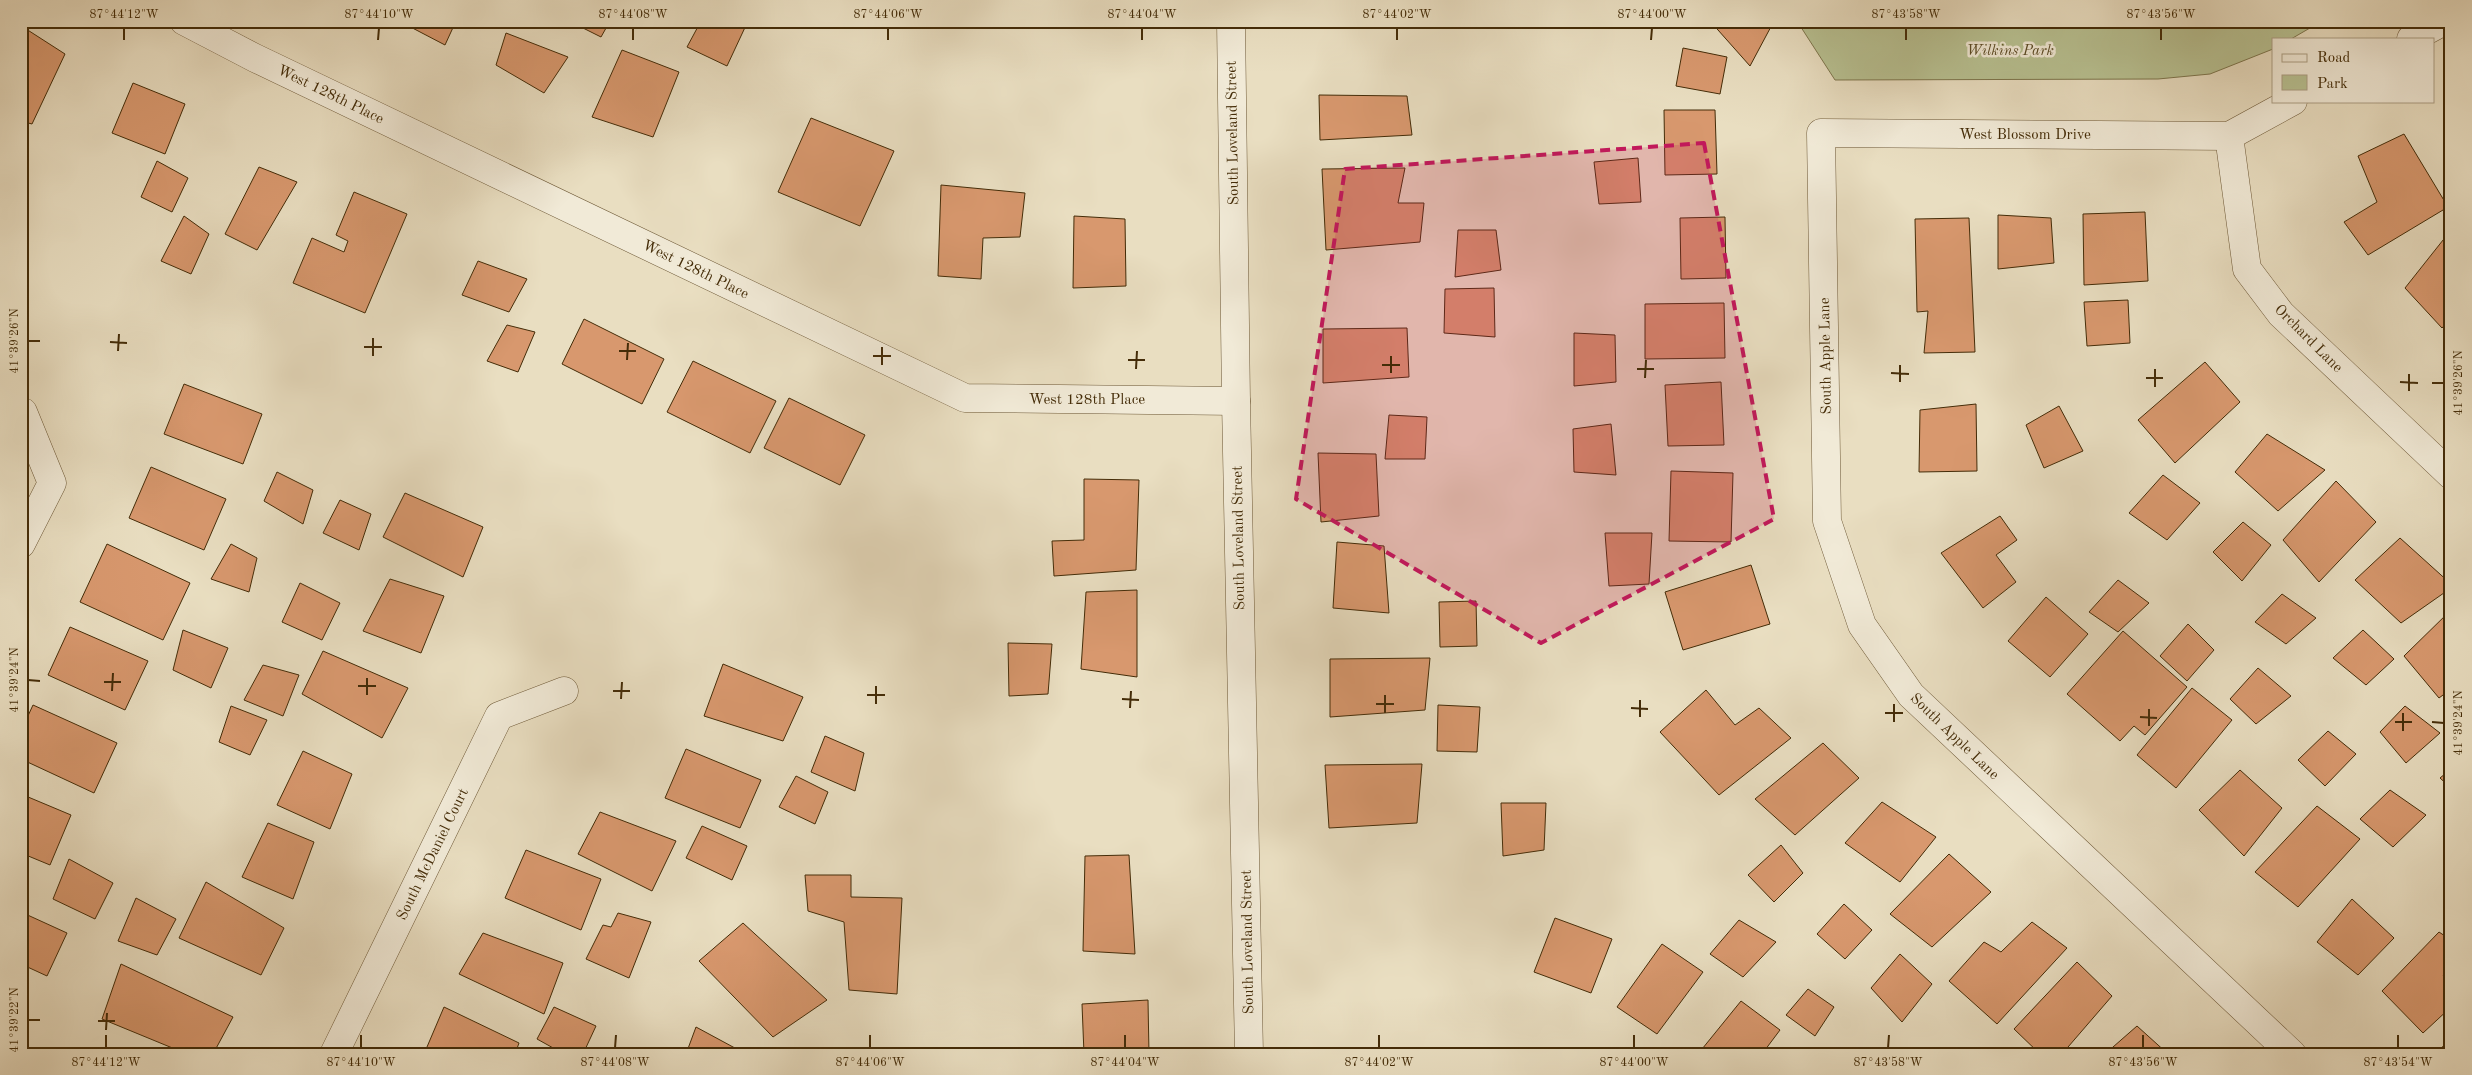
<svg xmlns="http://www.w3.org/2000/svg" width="2472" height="1075" font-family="'Old Standard TT',serif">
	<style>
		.green { fill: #b8c192; stroke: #7e764d }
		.building { fill: #d8986e; stroke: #442c08 }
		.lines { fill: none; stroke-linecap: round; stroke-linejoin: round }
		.minor-casing { stroke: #6d5836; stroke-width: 29 }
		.minor { stroke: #f1ead7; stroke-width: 28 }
		.marked { fill: #c2185b; fill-opacity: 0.2; stroke: #c2185b; stroke-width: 4; stroke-dasharray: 10 6; stroke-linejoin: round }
		.ticks { fill: none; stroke: #442c08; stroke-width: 2 }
		.labels { text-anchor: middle; stroke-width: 5; stroke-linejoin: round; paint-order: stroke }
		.park-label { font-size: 15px; font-style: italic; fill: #5b4a24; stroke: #f1ead7 }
		.street-label { font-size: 15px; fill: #442c08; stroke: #f1ead7 }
		.neatline { fill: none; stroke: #442c08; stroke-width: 2 }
		.ticks-label { font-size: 12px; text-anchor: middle; fill: #442c08 }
	</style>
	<rect width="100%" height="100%" fill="#e9dec1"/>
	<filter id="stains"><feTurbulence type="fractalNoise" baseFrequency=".004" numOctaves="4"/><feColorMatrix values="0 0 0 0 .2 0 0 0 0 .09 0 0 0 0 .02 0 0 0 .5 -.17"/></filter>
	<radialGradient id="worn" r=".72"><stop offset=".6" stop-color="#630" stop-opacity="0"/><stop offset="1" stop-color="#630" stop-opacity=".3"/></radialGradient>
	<polygon class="green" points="1797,21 2322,21 2291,39 2273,39 2273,49 2210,74 2158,79 1835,80"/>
	<g class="building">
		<polygon points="399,21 456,21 445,45"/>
		<polygon points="569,21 610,21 601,37"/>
		<polygon points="701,21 748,21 727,66 687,47"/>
		<polygon points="1311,21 1381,21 1310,24"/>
		<polygon points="1710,21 1774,21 1750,66"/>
		<polygon points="23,27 65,54 32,124 21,121"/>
		<polygon points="506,33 568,57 544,93 496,65"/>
		<polygon points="1683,48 1727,57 1720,94 1676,86"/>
		<polygon points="622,50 679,72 653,137 592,117"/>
		<polygon points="133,83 185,104 165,154 112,133"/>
		<polygon points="1319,95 1407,96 1412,135 1320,140"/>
		<polygon points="1664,110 1715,110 1717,174 1665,175"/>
		<polygon points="811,118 894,151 860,226 778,192"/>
		<polygon points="2404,134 2448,207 2368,255 2344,222 2377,202 2358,156"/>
		<polygon points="1638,158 1641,202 1599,204 1594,162"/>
		<polygon points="157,161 188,178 172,212 141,197"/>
		<polygon points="259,167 297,182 257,250 225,234"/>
		<polygon points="1405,168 1398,203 1424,203 1420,242 1326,250 1322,169"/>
		<polygon points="941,185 1025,193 1020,237 983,238 981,279 938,276"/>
		<polygon points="354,192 407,214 365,313 293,283 312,238 344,252 348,241 336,235"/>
		<polygon points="2145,212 2148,281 2084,285 2083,214"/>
		<polygon points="1998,215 2051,218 2054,263 1998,269"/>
		<polygon points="184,216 209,234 191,274 161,261"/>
		<polygon points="1074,216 1125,219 1126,286 1073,288"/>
		<polygon points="1725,217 1726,278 1681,279 1680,218"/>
		<polygon points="1969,218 1975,352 1924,353 1928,311 1917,312 1915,219"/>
		<polygon points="1458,230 1496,230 1501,270 1455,277"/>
		<polygon points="2451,230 2451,318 2442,328 2405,288"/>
		<polygon points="478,261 527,279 509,312 462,295"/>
		<polygon points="1494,288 1495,337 1444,333 1445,289"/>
		<polygon points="2128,300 2130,343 2087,346 2084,302"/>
		<polygon points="1724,303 1725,358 1645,359 1645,304"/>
		<polygon points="584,319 664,359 642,404 562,364"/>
		<polygon points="507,325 535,332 518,372 487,361"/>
		<polygon points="1407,328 1409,377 1323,383 1323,329"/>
		<polygon points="1574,333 1615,335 1616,382 1574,386"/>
		<polygon points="693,361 776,401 750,453 667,412"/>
		<polygon points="2205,362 2240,402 2175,463 2138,420"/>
		<polygon points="1721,382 1724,445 1668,446 1665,385"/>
		<polygon points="184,384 262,414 243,464 164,434"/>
		<polygon points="789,398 865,435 840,485 764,448"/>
		<polygon points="1976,404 1977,471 1919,472 1920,410"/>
		<polygon points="2059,406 2083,451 2044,468 2026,425"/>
		<polygon points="1389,415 1427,417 1425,459 1385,459"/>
		<polygon points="1611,424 1616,475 1574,472 1573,429"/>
		<polygon points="2267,434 2325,470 2278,511 2235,472"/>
		<polygon points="1318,453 1376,454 1379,516 1321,522"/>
		<polygon points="151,467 226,499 204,550 129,518"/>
		<polygon points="1671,471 1733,473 1731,542 1669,541"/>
		<polygon points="277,472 313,490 303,524 264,501"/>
		<polygon points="2163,475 2200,503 2167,540 2129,513"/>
		<polygon points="1084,479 1139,480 1136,570 1054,576 1052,541 1084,540"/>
		<polygon points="2336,481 2376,522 2319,582 2283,540"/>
		<polygon points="405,493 483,527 463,577 383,537"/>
		<polygon points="340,500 371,514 359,550 323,533"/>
		<polygon points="2000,516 2017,540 1996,555 2016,582 1983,608 1941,553"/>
		<polygon points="2243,522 2271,545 2242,581 2213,552"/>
		<polygon points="1605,533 1652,533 1649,584 1609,586"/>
		<polygon points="2400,538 2451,584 2451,588 2401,623 2355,580"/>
		<polygon points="1337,542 1384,546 1389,613 1333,608"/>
		<polygon points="107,544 190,583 163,640 80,602"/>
		<polygon points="231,544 257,558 249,592 211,579"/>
		<polygon points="1751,565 1770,624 1683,650 1665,592"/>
		<polygon points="390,579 444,596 421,653 363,631"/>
		<polygon points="2118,580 2149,603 2118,632 2089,612"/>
		<polygon points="300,583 340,603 322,640 282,622"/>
		<polygon points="1137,590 1137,677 1081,669 1086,592"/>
		<polygon points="2282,594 2316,618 2286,644 2255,622"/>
		<polygon points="2046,597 2088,634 2050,677 2008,641"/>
		<polygon points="1476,601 1477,646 1440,647 1439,602"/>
		<polygon points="2451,610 2451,689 2439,698 2404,656"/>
		<polygon points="2188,624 2214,650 2187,681 2160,656"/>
		<polygon points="70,627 148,661 125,710 48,675"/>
		<polygon points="183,630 228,648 211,688 173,670"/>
		<polygon points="2363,630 2394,659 2366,685 2333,658"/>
		<polygon points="2123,631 2187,687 2145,735 2134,726 2120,741 2067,694"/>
		<polygon points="1008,643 1052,644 1048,694 1009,696"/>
		<polygon points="323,651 408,688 382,738 302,694"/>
		<polygon points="1430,658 1425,710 1330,717 1330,659"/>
		<polygon points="723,664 803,697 783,741 704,716"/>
		<polygon points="263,665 299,675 283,716 244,700"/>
		<polygon points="2258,668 2291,696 2256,724 2230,699"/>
		<polygon points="2192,688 2232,720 2176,788 2137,755"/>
		<polygon points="1706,690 1735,725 1759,708 1791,738 1719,795 1660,732"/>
		<polygon points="33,705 117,743 94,793 21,759 21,731"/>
		<polygon points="1438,705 1480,707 1477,752 1437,751"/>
		<polygon points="231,706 267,720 250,755 219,742"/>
		<polygon points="2405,706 2440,733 2406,763 2380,732"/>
		<polygon points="2328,731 2356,754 2325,786 2298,760"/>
		<polygon points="825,736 864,753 855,791 811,772"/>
		<polygon points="1823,743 1859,778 1795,835 1755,799"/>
		<polygon points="686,749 761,780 740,828 665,798"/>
		<polygon points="303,751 352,774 330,829 277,805"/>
		<polygon points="1422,764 1417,823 1329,828 1325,765"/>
		<polygon points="2451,769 2451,788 2440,778"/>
		<polygon points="2240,770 2282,808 2244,856 2199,810"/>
		<polygon points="796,776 828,792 815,824 779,807"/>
		<polygon points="2390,790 2426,815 2393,847 2360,819"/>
		<polygon points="21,794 71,815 50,865 21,853"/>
		<polygon points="1882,802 1936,837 1900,882 1845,843"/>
		<polygon points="1501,803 1546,803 1544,850 1503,856"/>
		<polygon points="2317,806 2360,839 2298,907 2255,872"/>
		<polygon points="600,812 676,841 652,891 578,854"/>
		<polygon points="268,823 314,842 293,899 242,877"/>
		<polygon points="702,826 747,846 732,880 686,858"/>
		<polygon points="1781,845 1803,873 1774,902 1748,875"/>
		<polygon points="526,850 601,879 581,930 505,898"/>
		<polygon points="1949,854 1991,892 1932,947 1890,914"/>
		<polygon points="1129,855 1135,954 1083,951 1085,856"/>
		<polygon points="69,859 113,883 95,919 53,899"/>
		<polygon points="805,875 851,875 851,897 902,898 897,994 849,990 844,922 808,911"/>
		<polygon points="206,882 284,928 261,975 179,938"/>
		<polygon points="136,898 176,919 157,955 118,941"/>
		<polygon points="2352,899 2394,938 2358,975 2317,942"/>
		<polygon points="1844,904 1872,930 1845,959 1817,934"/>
		<polygon points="21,912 67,933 47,976 21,964"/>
		<polygon points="618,913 651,922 629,978 586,959 603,925 611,927"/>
		<polygon points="1555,918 1612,939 1591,993 1534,972"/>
		<polygon points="1739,920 1776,942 1743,977 1710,954"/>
		<polygon points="2032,922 2067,948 1997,1024 1949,981 1984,942 2001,952"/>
		<polygon points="743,923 827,1000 773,1037 699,961"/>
		<polygon points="2439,932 2451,940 2451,966 2443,976 2451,983 2451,1007 2423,1033 2382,991"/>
		<polygon points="483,933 563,963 544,1014 459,974"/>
		<polygon points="1662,944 1703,972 1657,1034 1617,1007"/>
		<polygon points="1900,954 1932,984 1902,1022 1871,988"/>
		<polygon points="2077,962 2112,996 2062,1054 2040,1054 2014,1029"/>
		<polygon points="121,964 233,1017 213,1054 187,1054 102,1019"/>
		<polygon points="1808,989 1834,1007 1815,1036 1786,1015"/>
		<polygon points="1148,1000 1149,1054 1084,1054 1082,1004"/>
		<polygon points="1741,1001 1780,1030 1762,1054 1698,1054"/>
		<polygon points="444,1007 519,1043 515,1054 424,1054"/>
		<polygon points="554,1007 596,1026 583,1054 564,1054 537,1039"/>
		<polygon points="2137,1026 2168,1054 2105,1054"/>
		<polygon points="696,1027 746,1054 686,1054"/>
		<polygon points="2451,1039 2451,1054 2442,1054 2439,1050"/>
	</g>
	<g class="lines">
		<g class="minor-casing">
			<g id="minor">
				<polyline points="184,21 255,58 965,398 1236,401"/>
				<polyline points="1231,21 1236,401 1249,1054"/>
				<polyline points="2411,39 2444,21"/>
				<polyline points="2229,136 2247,269 2281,314 2451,475"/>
				<polyline points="21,544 52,483 23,412"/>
				<polyline points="334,1054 499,716 564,691"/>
				<polyline points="2292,1054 1911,695 1862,625 1827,521 1821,133 2229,136 2293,101"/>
			</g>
		</g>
		<use href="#minor" class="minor"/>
	</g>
	<path class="marked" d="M1704,143L1774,519L1541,643L1296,499L1345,169Z"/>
	<path class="ticks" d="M124,40V28M378,40L379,28M633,40V28M888,40V28M1142,40V28M1397,40V28M1651,40L1652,28M1906,40V28M2161,40V28M28,341H40M110,342L127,343M364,347H382M118,351L119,334M619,351H636M373,356V338M873,356H891M627,360L628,343M1128,360H1145M882,365V347M1382,365H1400M1136,369L1137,351M1637,369H1654M1391,373V356M1891,373L1909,374M1645,378L1646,360M2146,378H2163M1900,382V365M2400,382L2418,383M2432,383H2444M2155,387V369M2409,391V374M28,680L40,681M104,682H121M358,686H376M112,691L113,673M613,691H630M367,695V678M867,695H885M621,699L622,682M1122,699L1139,700M876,704V686M1376,704H1394M1130,708L1131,691M1631,708L1648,709M1385,713V695M1885,713H1903M1640,717V700M2140,717L2157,718M1894,722V704M2395,722H2412M2432,722L2444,723M2149,726V709M2403,731V713M28,1020H40M98,1021H115M106,1030L107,1013M106,1048V1035M361,1048V1035M615,1048L616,1035M870,1048V1035M1125,1048V1035M1379,1048V1035M1634,1048V1035M1888,1048L1889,1035M2143,1048V1035M2398,1048V1035"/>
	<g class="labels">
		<g class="park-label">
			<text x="2010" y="55">Wilkins Park</text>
		</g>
		<g class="street-label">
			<text transform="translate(331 94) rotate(26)" y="5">West 128th Place</text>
			<text transform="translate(1232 133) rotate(-91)" y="5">South Loveland Street</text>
			<text x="2025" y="139">West Blossom Drive</text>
			<text transform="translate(696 269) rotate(26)" y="5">West 128th Place</text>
			<text transform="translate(2309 338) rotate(45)" y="5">Orchard Lane</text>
			<text transform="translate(1825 356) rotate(-91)" y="5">South Apple Lane</text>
			<text x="1087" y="404">West 128th Place</text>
			<text transform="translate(1238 538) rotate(-91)" y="5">South Loveland Street</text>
			<text transform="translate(1955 736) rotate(44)" y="5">South Apple Lane</text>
			<text transform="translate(432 854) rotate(-64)" y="5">South McDaniel Court</text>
			<text transform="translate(1247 942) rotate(-91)" y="5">South Loveland Street</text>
		</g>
	</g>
	<rect width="2472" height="1075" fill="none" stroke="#e9dec1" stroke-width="55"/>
	<rect x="2272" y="38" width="162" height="65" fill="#f1ead7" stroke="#ac9e84"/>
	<rect x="2282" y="54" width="25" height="8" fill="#f1ead7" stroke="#ac9e84"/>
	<text x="2317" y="62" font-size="15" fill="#442c08">Road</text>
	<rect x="2282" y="75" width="25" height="15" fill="#b8c192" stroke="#ac9e84"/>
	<text x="2317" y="88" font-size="15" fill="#442c08">Park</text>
	<rect x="28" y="28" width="2416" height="1020" class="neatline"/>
	<g class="ticks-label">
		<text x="124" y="18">87°44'12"W</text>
		<text x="379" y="18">87°44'10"W</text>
		<text x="633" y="18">87°44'08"W</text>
		<text x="888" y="18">87°44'06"W</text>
		<text x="1142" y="18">87°44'04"W</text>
		<text x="1397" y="18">87°44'02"W</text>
		<text x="1652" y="18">87°44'00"W</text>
		<text x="1906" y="18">87°43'58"W</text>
		<text x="2161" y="18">87°43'56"W</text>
		<text transform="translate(14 341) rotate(-90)" y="4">41°39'26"N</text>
		<text transform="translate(2458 383) rotate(-90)" y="4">41°39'26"N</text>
		<text transform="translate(14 680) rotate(-90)" y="4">41°39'24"N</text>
		<text transform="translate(2458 723) rotate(-90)" y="4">41°39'24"N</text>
		<text transform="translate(14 1020) rotate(-90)" y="4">41°39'22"N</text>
		<text x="106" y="1066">87°44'12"W</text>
		<text x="361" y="1066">87°44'10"W</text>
		<text x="615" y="1066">87°44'08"W</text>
		<text x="870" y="1066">87°44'06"W</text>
		<text x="1125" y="1066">87°44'04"W</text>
		<text x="1379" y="1066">87°44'02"W</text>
		<text x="1634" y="1066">87°44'00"W</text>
		<text x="1888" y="1066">87°43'58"W</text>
		<text x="2143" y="1066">87°43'56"W</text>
		<text x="2398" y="1066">87°43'54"W</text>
	</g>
	<rect width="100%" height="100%" filter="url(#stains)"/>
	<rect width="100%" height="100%" fill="url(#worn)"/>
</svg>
